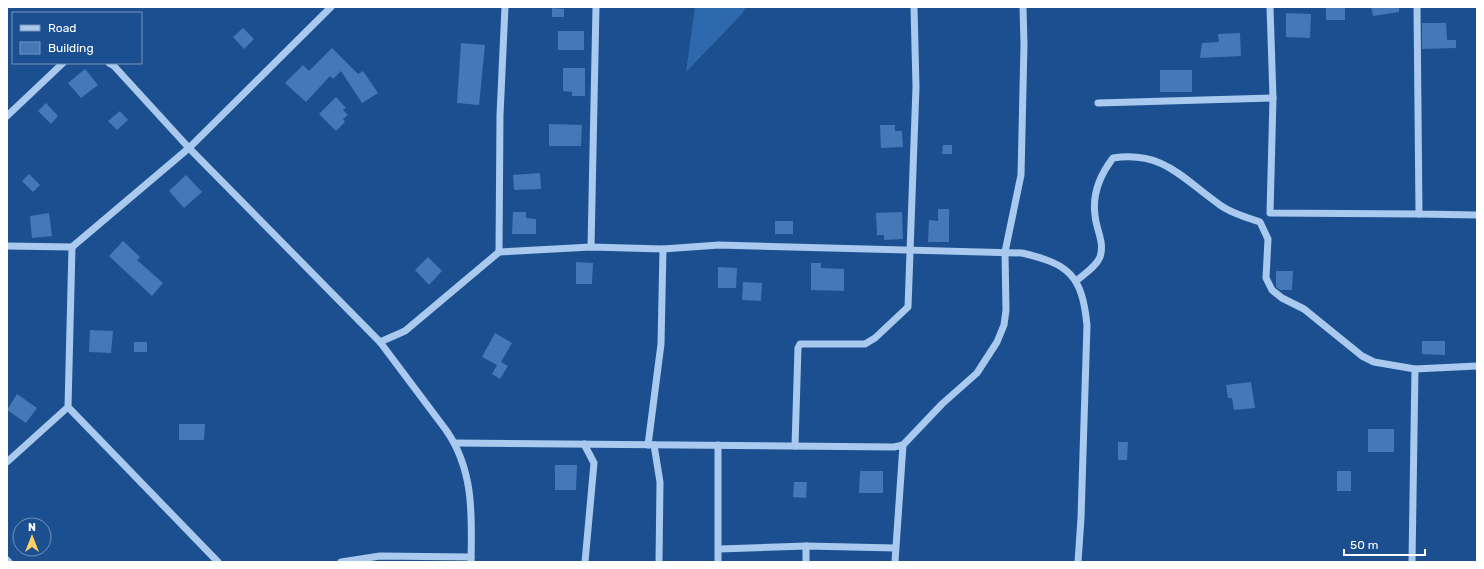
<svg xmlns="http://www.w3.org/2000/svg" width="1484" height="569" font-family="Rubik,sans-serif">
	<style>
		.green { fill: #2e69ad }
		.building { fill: #4478b7 }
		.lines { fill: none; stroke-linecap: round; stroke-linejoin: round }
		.minor { stroke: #a9c9ee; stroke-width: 7 }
	</style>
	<rect width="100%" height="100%" fill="#1b4f8f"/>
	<polygon class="green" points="695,7 746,7 742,14 686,72"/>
	<g class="building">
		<rect x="1326" y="7" width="19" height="13"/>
		<polygon points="1371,7 1399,7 1399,12 1373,16"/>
		<polygon points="552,8 564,9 564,17 552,17"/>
		<polygon points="1286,13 1311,14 1310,38 1286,37"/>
		<polygon points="1422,23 1446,23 1447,40 1456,40 1456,48 1422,49"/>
		<polygon points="243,28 254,39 244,49 233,37"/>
		<rect x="558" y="31" width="26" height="19"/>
		<polygon points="1240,33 1241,56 1200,58 1202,43 1219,42 1218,34"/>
		<polygon points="461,43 485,45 479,105 457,103"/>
		<polygon points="332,48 358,74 363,71 378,93 362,103 341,71 333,79 330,76 306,102 285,83 303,65 309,71"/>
		<polygon points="563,68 585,68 585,96 572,96 572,92 563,91"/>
		<polygon points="85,69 98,85 81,98 68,83"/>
		<rect x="1160" y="70" width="32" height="22"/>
		<polygon points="336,97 346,108 343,110 348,115 343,119 345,122 336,131 319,114"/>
		<polygon points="46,103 58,116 51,124 38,111"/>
		<polygon points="120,111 128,120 117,130 108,121"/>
		<polygon points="549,124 582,125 581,146 549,146"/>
		<polygon points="880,125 895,125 895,131 902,131 903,147 881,148"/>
		<polygon points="943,145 952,145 952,154 942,154"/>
		<polygon points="540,173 541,189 514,190 513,175"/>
		<polygon points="29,174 40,185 33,192 22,181"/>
		<polygon points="186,175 202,192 184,208 169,191"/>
		<polygon points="938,209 949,209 949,242 928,242 929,220 938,221"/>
		<polygon points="513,212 526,212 526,218 536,219 536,234 512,234"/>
		<polygon points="902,212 903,239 884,240 884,235 877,235 876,213"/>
		<polygon points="49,213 52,236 32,238 30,216"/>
		<rect x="775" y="221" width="18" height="13"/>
		<polygon points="123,241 140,257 137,260 163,283 152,296 109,256"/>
		<polygon points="428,257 442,271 429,285 415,270"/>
		<polygon points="576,262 593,263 592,284 576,284"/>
		<polygon points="811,263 821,263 821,268 844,269 844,291 811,290"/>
		<polygon points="718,267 737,268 736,288 718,288"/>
		<polygon points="1276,271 1293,271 1292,290 1280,290 1276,287"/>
		<polygon points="743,282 762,283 761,301 742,300"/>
		<polygon points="90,330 113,331 111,353 89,352"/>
		<polygon points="495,333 512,343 501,362 508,366 500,379 492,374 497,365 482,357"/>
		<polygon points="1422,341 1445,341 1445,355 1422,354"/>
		<rect x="134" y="342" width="13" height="10"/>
		<polygon points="1251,382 1255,408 1234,410 1232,398 1228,398 1226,385"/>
		<polygon points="17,394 37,408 26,423 7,410"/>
		<polygon points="179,424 205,424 204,440 179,440"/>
		<rect x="1368" y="429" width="26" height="23"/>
		<polygon points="1118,442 1128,442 1127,460 1118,460"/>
		<polygon points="555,465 577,465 576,490 555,490"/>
		<polygon points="860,471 883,471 883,493 859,493"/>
		<rect x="1337" y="471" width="14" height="20"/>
		<polygon points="794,482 807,482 806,498 793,497"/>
	</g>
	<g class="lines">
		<g class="minor">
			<polyline points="1270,7 1273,98 1270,213 1419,214"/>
			<polyline points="1417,7 1419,214 1477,215"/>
			<path d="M109,63L114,66L189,148L380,342L405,331L499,252L591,247L663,249L719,245L1022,253C1069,264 1082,275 1087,325L1081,518L1078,562"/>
			<polyline points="1098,103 1273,98"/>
			<polyline points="7,116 63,63"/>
			<polyline points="7,246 72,247 189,148 331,7"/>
			<polyline points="72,247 68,407 218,562"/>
			<polyline points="591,247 596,7"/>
			<polyline points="499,252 500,115 505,7"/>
			<path d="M1076,281C1084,274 1096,267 1100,257C1105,242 1096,230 1095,215C1092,193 1100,175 1113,158C1162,151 1180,176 1216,202C1228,212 1245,217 1260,222L1268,239L1266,278L1272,290L1282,298L1304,309L1362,356L1374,362L1415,369L1477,366"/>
			<path d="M380,342L446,430C474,470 472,515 471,562"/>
			<polyline points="455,443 894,447 903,445 942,404 977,373 997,342 1004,325 1006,310 1005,252 1021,175 1024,45 1023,7"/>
			<polyline points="584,444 594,463 585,562"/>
			<polyline points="648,445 661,344 663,249"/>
			<polyline points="654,445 660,482 659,562"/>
			<polyline points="718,445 718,562"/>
			<polyline points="795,446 798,348 800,344 865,344 875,338 908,307 916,87 914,7"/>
			<polyline points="7,462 68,407"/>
			<polyline points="719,549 806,546 895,548"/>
			<polyline points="7,560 9,562"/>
			<polyline points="341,562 380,556 471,557"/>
			<polyline points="806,562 806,546"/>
			<polyline points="895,562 903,445"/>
			<polyline points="1412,562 1415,369"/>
		</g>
	</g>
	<rect width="1484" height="569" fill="none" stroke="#ffffff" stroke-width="16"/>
	<rect x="12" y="12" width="130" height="52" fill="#1b4f8f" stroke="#7695bc"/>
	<rect x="20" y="25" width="20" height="6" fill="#a9c9ee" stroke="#7695bc"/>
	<text x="48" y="32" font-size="12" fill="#ffffff">Road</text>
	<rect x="20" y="42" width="20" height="12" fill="#4478b7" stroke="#7695bc"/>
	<text x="48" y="52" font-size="12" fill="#ffffff">Building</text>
	<g transform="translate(32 537)"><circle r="19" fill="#1b4f8f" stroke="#7695bc"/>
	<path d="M0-3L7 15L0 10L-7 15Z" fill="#ffd166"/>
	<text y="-6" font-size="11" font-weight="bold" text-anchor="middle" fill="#ffffff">N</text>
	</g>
	<path d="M1344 549v6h81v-6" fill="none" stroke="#ffffff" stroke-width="2"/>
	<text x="1350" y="549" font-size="12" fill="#ffffff" stroke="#1b4f8f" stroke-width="3" paint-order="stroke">50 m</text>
</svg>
